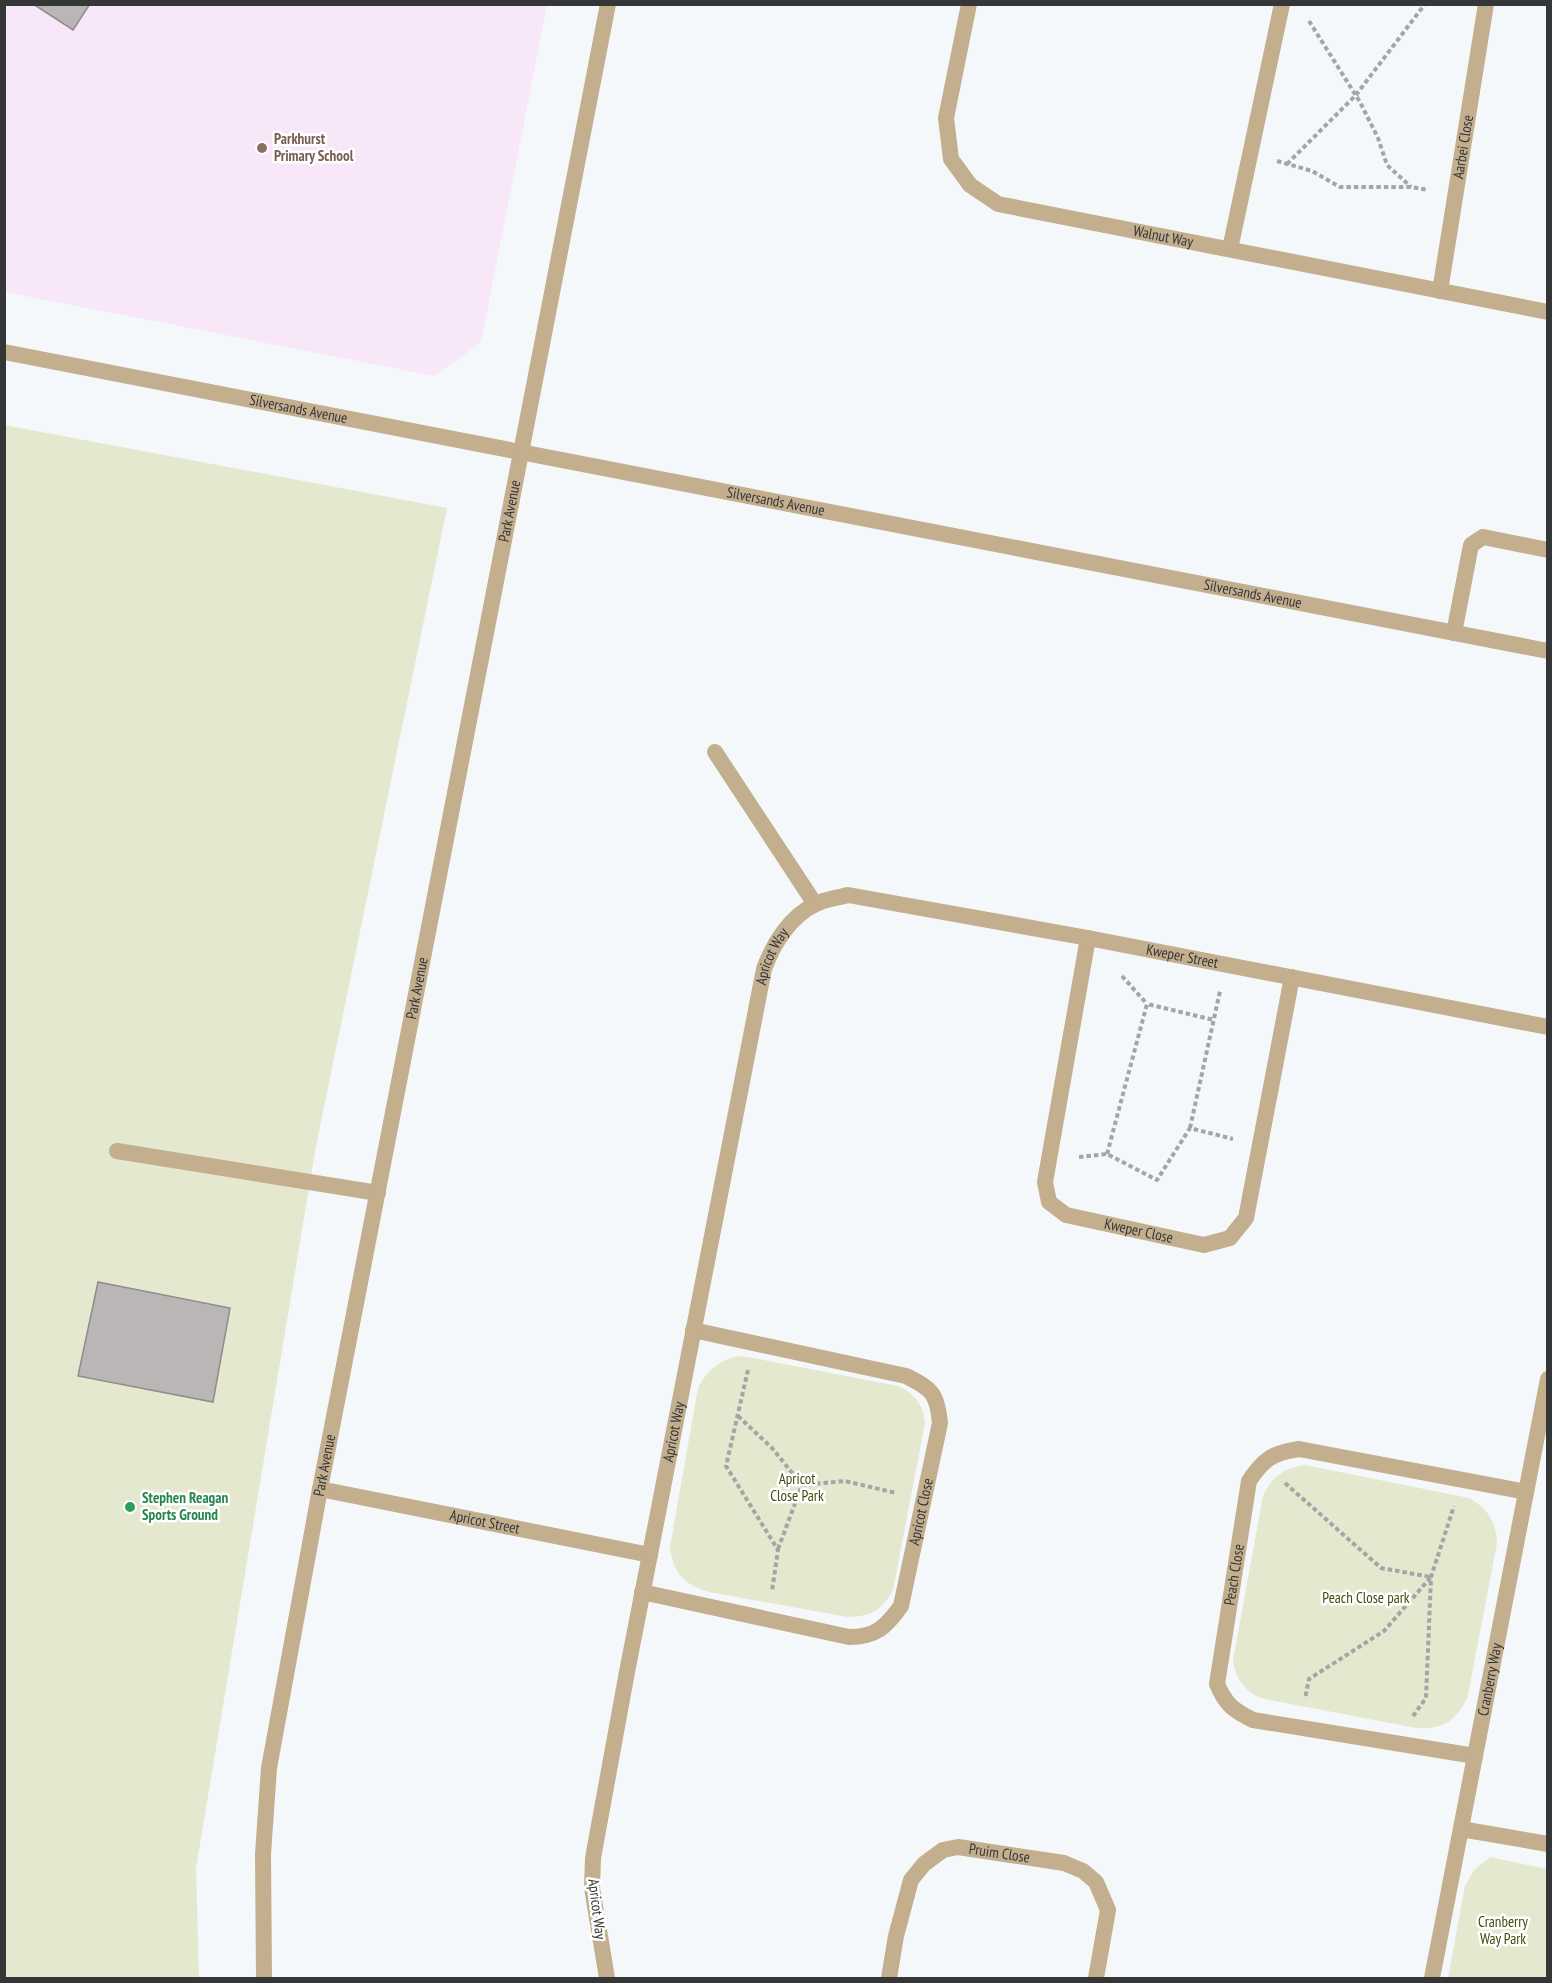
<svg xmlns="http://www.w3.org/2000/svg" width="1552" height="1983" font-family="'PT Sans Narrow',sans-serif">
	<style>
		.education { fill: #f8e7f9 }
		.green { fill: #e3e8cf }
		.building { fill: #bab6b5; stroke: #8f8c8b; stroke-width: 1.5 }
		.lines { fill: none; stroke-linecap: round; stroke-linejoin: round }
		.path { stroke: #a3a5a6; stroke-width: 4; stroke-dasharray: 4.5 3; stroke-linecap: butt }
		.service { stroke: #c3ae8e; stroke-width: 16 }
		.minor { stroke: #c3ae8e; stroke-width: 16 }
		.tertiary { stroke: #c3ae8e; stroke-width: 16 }
		.education-dot { fill: #8d6e63; stroke: #fff; stroke-width: 2 }
		.leisure-dot { fill: #2e9e5b; stroke: #fff; stroke-width: 2 }
		.labels { text-anchor: middle; stroke-width: 5; stroke-linejoin: round; paint-order: stroke }
		.education-label { font-size: 15px; font-weight: bold; fill: #785e54; stroke: #fff; text-anchor: start }
		.street-label { font-size: 15px; fill: #353637; stroke: #fff }
		.park-label { font-size: 15px; fill: #444b0e; stroke: #fff }
		.leisure-label { font-size: 15px; font-weight: bold; fill: #27864d; stroke: #fff; text-anchor: start }
	</style>
	<rect width="100%" height="100%" fill="#f5f8fa"/>
	<polygon class="education" points="4,5 547,5 481,342 435,376 5,292"/>
	<g class="green">
		<polygon points="4,425 447,508 316,1146 196,1868 199,1978 5,1978"/>
		<path d="M737,1356L748,1357L898,1386C915,1394 923,1404 925,1423L893,1590C881,1611 872,1616 848,1617L709,1592C685,1586 672,1571 670,1547L698,1388C707,1370 718,1362 737,1356Z"/>
		<path d="M1305,1465L1469,1498C1488,1509 1496,1521 1497,1543L1468,1695C1459,1720 1442,1730 1416,1728L1260,1698C1243,1689 1236,1679 1233,1660L1263,1496C1272,1477 1283,1468 1305,1465Z"/>
		<polygon points="1490,1857 1547,1869 1547,1978 1448,1978 1465,1886 1474,1870"/>
	</g>
	<g class="building">
		<polygon points="33,4 90,4 73,30"/>
		<polygon points="98,1282 230,1308 213,1402 78,1376"/>
	</g>
	<g class="lines">
		<g class="path">
			<polyline points="1309,21 1360,102 1378,138 1387,165 1411,187"/>
			<polyline points="1277,161 1312,171 1340,187 1411,187 1428,190"/>
			<polyline points="1287,164 1356,95 1425,4"/>
			<polyline points="1122,976 1147,1004"/>
			<polyline points="1190,1128 1220,991"/>
			<polyline points="1107,1154 1147,1004 1214,1020"/>
			<polyline points="1079,1157 1107,1154 1157,1180 1190,1128 1233,1139"/>
			<polyline points="748,1370 726,1466 778,1550 772,1591"/>
			<polyline points="738,1416 772,1448 802,1485"/>
			<polyline points="1285,1483 1381,1568 1431,1577 1384,1631 1309,1679 1305,1699"/>
			<polyline points="778,1549 802,1485 845,1481 896,1493"/>
			<polyline points="1413,1716 1426,1698 1431,1577 1454,1506"/>
		</g>
		<g class="service">
			<polyline points="1454,633 1471,545 1483,537 1548,550"/>
			<polyline points="715,752 815,904"/>
			<polyline points="117,1151 378,1193"/>
		</g>
		<g class="minor">
			<path id="s1" d="M969,4L946,118L951,159L970,185L998,204L1548,312"/>
			<polyline points="1230,249 1282,4"/>
			<path id="s2" d="M1440,291L1486,4"/>
			<path id="s3" d="M4,352L1548,651"/>
			<path id="s4" d="M1088,938L1045,1182L1049,1202L1066,1215L1204,1245L1230,1238L1246,1218L1292,977"/>
			<path id="s5" d="M320,1489L650,1555"/>
			<path id="s6" d="M642,1592L849,1637C876,1637 886,1627 901,1606L940,1423C937,1393 932,1389 906,1376L693,1330"/>
			<path id="s7" d="M1475,1756L1253,1720C1233,1710 1226,1705 1217,1684L1249,1481C1264,1459 1272,1453 1299,1449L1526,1492"/>
			<polyline points="1461,1829 1548,1844"/>
			<path id="s8" d="M607,1978L592,1888L593,1858L627,1672L764,969C773,944 790,916 816,904C825,899 838,898 848,895L1088,938L1548,1027"/>
			<path id="s9" d="M889,1978L896,1936L911,1880L924,1864L943,1850L958,1847L1064,1863L1083,1871L1096,1882L1108,1910L1096,1978"/>
			<path id="s10" d="M1432,1978L1548,1379"/>
		</g>
		<path class="tertiary" id="s11" d="M264,1978L263,1854L269,1768L320,1489L608,4"/>
	</g>
	<circle class="education-dot" cx="262" cy="148" r="6"/>
	<circle class="leisure-dot" cx="130" cy="1507" r="6"/>
	<g class="labels">
		<g class="education-label">
			<text x="274" y="144">Parkhurst<tspan x="274" dy="17">Primary School</tspan></text>
		</g>
		<g class="street-label">
			<text dy="5" stroke="none"><textPath href="#s2" startOffset="146">Aarbei Close</textPath></text>
			<text dy="5" stroke="none"><textPath href="#s1" startOffset="392">Walnut Way</textPath></text>
			<text dy="5" stroke="none"><textPath href="#s3" startOffset="300">Silversands Avenue</textPath></text>
			<text dy="5" stroke="none"><textPath href="#s3" startOffset="786">Silversands Avenue</textPath></text>
			<text dy="5" stroke="none"><textPath href="#s11" startOffset="1490">Park Avenue</textPath></text>
			<text dy="5" stroke="none"><textPath href="#s3" startOffset="1272">Silversands Avenue</textPath></text>
			<text dy="5" stroke="none"><textPath href="#s8" startOffset="1485">Kweper Street</textPath></text>
			<text dy="5" stroke="none"><textPath href="#s8" startOffset="1041">Apricot Way</textPath></text>
			<text dy="5" stroke="none"><textPath href="#s11" startOffset="1004">Park Avenue</textPath></text>
			<text dy="5" stroke="none"><textPath href="#s4" startOffset="364">Kweper Close</textPath></text>
			<text dy="5" stroke="none"><textPath href="#s8" startOffset="555">Apricot Way</textPath></text>
			<text dy="5" stroke="none"><textPath href="#s11" startOffset="518">Park Avenue</textPath></text>
			<text dy="5" stroke="none"><textPath href="#s6" startOffset="372">Apricot Close</textPath></text>
			<text dy="5" stroke="none"><textPath href="#s5" startOffset="168">Apricot Street</textPath></text>
			<text dy="5" stroke="none"><textPath href="#s7" startOffset="388">Peach Close</textPath></text>
			<text dy="5" stroke="none"><textPath href="#s10" startOffset="304">Cranberry Way</textPath></text>
			<text dy="5" stroke="none"><textPath href="#s9" startOffset="202">Pruim Close</textPath></text>
			<text transform="translate(597 1909) rotate(83)" y="5">Apricot Way</text>
		</g>
		<g class="park-label">
			<text x="797" y="1484">Apricot<tspan x="797" dy="17">Close Park</tspan></text>
			<text x="1366" y="1603">Peach Close park</text>
			<text x="1503" y="1927">Cranberry<tspan x="1503" dy="17">Way Park</tspan></text>
		</g>
		<g class="leisure-label">
			<text x="142" y="1503">Stephen Reagan<tspan x="142" dy="17">Sports Ground</tspan></text>
		</g>
	</g>
	<rect width="1552" height="1983" fill="none" stroke="#353637" stroke-width="12"/>
</svg>
